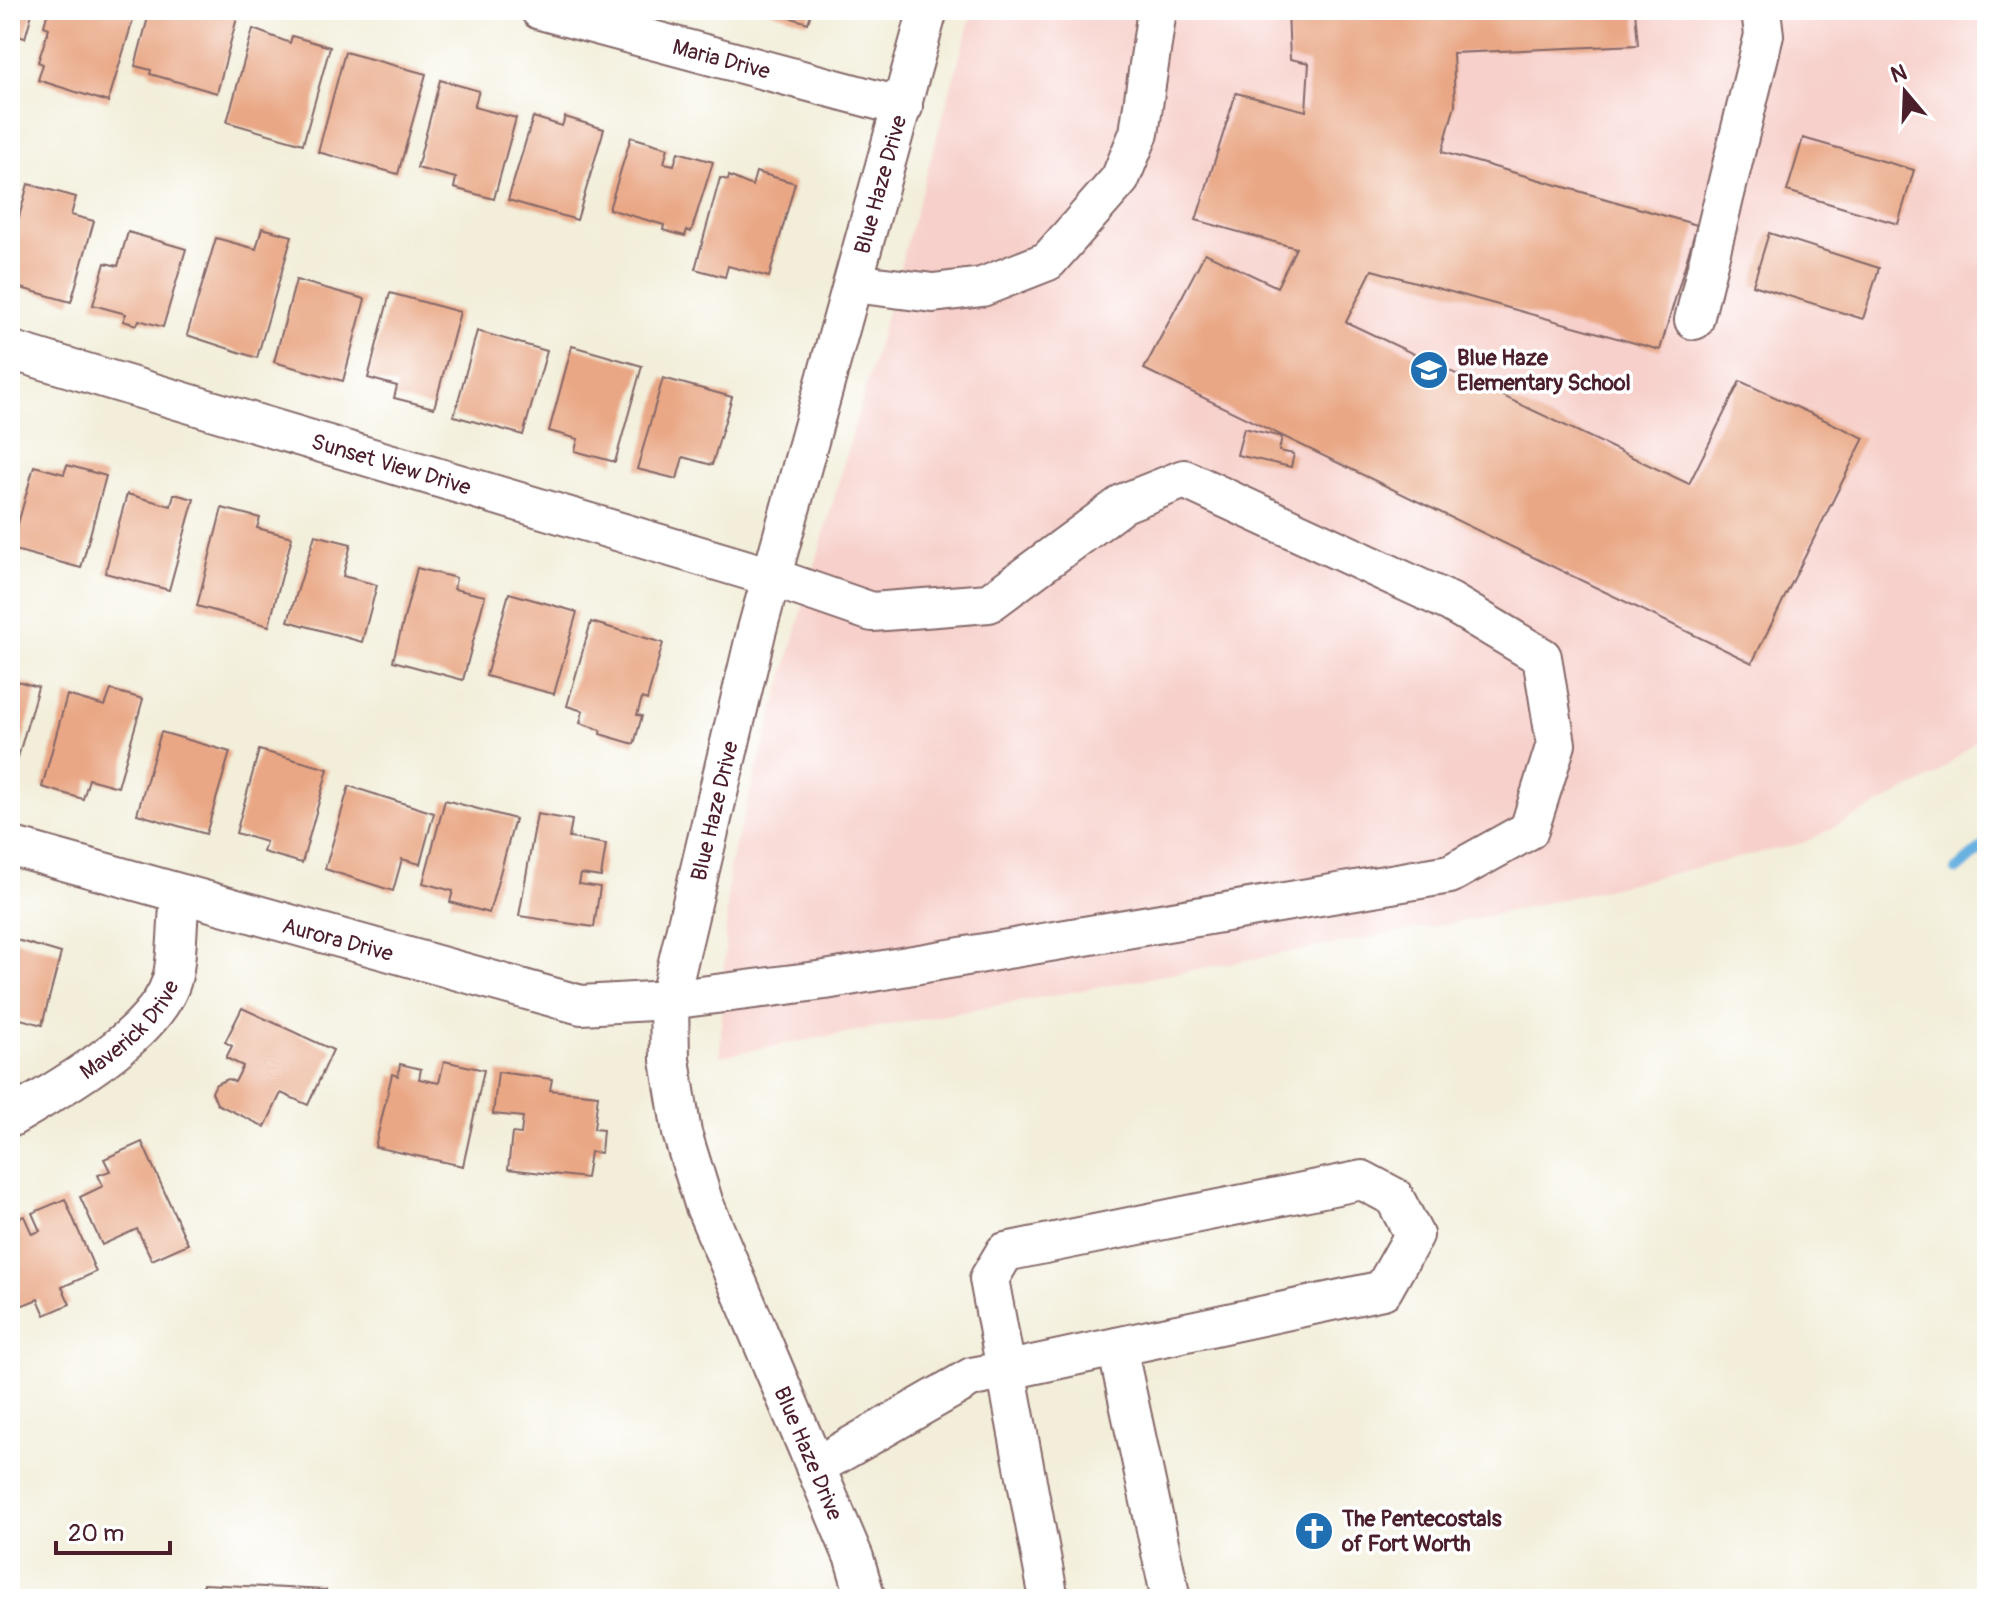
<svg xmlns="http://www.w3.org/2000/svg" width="1997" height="1609" font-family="Pangolin,sans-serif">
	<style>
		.built { fill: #f7d0cb }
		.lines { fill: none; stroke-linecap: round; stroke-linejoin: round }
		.stream { stroke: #68b1e0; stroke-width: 11 }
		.building { fill: #e9a785 }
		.minor-casing { stroke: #856768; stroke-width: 42 }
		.minor { stroke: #fff; stroke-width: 38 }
		.labels { text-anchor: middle; stroke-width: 7; stroke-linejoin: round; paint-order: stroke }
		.street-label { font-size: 22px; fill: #4a1f2b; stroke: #fff }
		.poi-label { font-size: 22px; font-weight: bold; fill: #4a1f2b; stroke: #fff; text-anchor: start }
	</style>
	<rect width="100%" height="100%" fill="#fff"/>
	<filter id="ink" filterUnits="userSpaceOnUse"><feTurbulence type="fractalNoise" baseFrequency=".0125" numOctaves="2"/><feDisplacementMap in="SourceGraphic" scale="16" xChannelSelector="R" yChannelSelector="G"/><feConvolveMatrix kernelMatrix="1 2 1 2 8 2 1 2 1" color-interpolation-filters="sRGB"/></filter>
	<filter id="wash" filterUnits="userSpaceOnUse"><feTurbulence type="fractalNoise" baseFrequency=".006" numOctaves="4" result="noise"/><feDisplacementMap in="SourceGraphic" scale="32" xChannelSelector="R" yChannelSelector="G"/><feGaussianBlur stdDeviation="1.8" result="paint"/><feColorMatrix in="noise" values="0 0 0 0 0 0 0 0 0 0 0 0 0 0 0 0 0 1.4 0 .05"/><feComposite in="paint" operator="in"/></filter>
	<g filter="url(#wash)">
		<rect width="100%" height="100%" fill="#f2eed9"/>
		<polygon class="built" points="973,10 1987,10 1987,731 1935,776 1803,843 1489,916 720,1056 729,867"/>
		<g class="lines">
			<polyline class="stream" points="1956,870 1987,844"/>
		</g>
		<g id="blocks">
			<g class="building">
				<polygon points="10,10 33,10 25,38 10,34"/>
				<polygon points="52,10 136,10 108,102 38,80 43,64 38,62 49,28 44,26 48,11"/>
				<polygon points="150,10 208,10 237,18 217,93 150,74 151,70 135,66"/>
				<polygon points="766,10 812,10 808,23"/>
				<polygon points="1288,10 1635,10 1638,45 1453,53 1455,105 1442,152 1697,225 1660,350 1372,270 1346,322 1689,484 1740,381 1864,438 1752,663 1144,369 1205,253 1277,287 1296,248 1196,220 1236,93 1306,111 1309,63 1290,59"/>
				<polygon points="253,29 290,43 292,36 330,47 303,144 227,122"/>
				<polygon points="345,52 426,74 398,174 318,152"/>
				<polygon points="440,80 479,91 474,107 516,118 494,199 454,188 456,178 417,168"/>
				<polygon points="533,117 562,126 565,117 604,129 577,220 508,200"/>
				<polygon points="631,137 668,148 664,163 674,165 678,152 713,162 691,232 687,230 685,236 663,230 664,225 609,209"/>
				<polygon points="1803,138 1914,170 1898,224 1787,191"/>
				<polygon points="756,172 795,183 769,277 728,266 725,277 695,269 720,178 728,180 729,176 752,186"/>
				<polygon points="28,184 76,197 71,215 94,221 71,302 10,285 10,250"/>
				<polygon points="262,228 292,236 257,358 187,335 216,238 256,249"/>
				<polygon points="128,232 186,249 163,327 139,320 137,325 123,321 126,314 93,305 105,263 118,266"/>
				<polygon points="1769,233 1879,268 1863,319 1753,285"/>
				<polygon points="296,280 365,299 343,381 274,362"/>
				<polygon points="390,293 460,312 434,408 394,398 397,386 368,378"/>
				<polygon points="477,331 547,351 523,435 454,416"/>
				<polygon points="572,346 642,366 615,462 575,451 578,439 549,431"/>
				<polygon points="663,378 732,397 712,465 683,457 677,479 637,469"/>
				<polygon points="1244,428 1282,437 1279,451 1294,454 1291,467 1237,455"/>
				<polygon points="67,465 106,476 81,568 11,549 34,466 64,474"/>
				<polygon points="127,494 171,506 174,494 194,499 169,590 105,573"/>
				<polygon points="222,508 260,518 257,528 292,537 269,626 197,606"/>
				<polygon points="315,535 351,544 343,576 377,585 362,642 288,621"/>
				<polygon points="417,568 456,578 454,589 485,596 463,680 393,661"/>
				<polygon points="509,593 577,612 554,694 486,676"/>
				<polygon points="591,622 663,643 647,700 642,698 637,715 642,716 634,744 600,734 601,730 580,723 583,711 567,706"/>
				<polygon points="10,679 38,687 11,782 10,782"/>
				<polygon points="111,690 143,699 118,787 89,779 83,799 42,787 67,695 105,706"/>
				<polygon points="161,732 230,752 206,834 137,814"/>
				<polygon points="259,750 328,769 302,863 263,852 266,842 236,833"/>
				<polygon points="349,786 434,813 420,864 402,859 393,891 325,869"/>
				<polygon points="445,800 515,819 489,913 450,902 453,891 423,883"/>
				<polygon points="537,814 572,820 569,838 606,844 601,877 581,874 579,884 600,887 594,927 519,916"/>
				<polygon points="10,938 61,953 42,1025 10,1016"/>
				<polygon points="242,1008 333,1050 308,1105 281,1093 265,1127 217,1104 212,1092 216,1084 228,1079 235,1082 243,1066 226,1058 232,1046 225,1042"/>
				<polygon points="444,1061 484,1070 463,1166 375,1147 392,1074 398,1076 400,1064 421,1069 419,1079 439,1083"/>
				<polygon points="498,1072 552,1079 550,1090 598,1095 594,1129 603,1130 601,1153 590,1152 586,1178 508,1169 512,1133 521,1134 523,1117 493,1114"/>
				<polygon points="142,1142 188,1244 152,1260 137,1229 102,1245 80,1197 103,1186 98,1175 110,1171 104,1159"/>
				<polygon points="65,1199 96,1272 62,1287 70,1304 45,1315 38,1299 18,1307 10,1289 10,1222 24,1216 32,1234 40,1231 32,1213"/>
				<polygon points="203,1584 326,1590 326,1599 203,1599"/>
			</g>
		</g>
	</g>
	<g filter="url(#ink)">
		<use href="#blocks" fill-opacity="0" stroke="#856768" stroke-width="2"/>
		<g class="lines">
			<g class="minor-casing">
				<g id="minor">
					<path id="s1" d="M540,10L903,107"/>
					<polyline points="853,283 933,293 982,287 1048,261 1120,179 1139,133 1157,10"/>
					<polyline points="1694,320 1764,35 1761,10"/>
					<path id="s2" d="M10,350L771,577L872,612L989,603L1124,503L1184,479L1450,602L1542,657L1556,744L1529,830L1450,874L825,980L669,1000L581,1005L10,846"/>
					<path id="s3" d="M10,1118C57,1090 161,1033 173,975C178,950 177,922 180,896"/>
					<polyline points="1117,1347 1171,1599"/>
					<polyline points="815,1467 972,1377 1004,1371 1383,1290 1414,1235 1394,1197 1362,1180 1005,1252 989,1279 1049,1599"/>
					<path id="s4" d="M866,1599L854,1558L704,1204L682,1133L670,1060L669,1000L756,633L928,10"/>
				</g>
			</g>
			<use href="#minor" class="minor"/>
		</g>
	</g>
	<defs>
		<g id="school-disc" transform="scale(2)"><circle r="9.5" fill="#1f6fb2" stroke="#fff"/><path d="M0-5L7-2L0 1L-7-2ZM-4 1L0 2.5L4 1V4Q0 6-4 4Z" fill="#fff"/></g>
		<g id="church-disc" transform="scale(2)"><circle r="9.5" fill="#1f6fb2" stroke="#fff"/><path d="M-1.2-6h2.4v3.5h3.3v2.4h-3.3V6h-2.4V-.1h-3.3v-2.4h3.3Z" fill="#fff"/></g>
	</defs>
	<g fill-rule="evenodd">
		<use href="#school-disc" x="1429" y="370"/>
		<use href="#church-disc" x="1314" y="1531"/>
	</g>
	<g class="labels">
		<g class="street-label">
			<text dy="8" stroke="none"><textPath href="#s1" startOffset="188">Maria Drive</textPath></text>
			<text dy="8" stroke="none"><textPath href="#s4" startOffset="1478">Blue Haze Drive</textPath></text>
			<text dy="8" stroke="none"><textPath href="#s2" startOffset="398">Sunset View Drive</textPath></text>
			<text dy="8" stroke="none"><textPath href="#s4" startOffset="830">Blue Haze Drive</textPath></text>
			<text transform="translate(338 939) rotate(15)" y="8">Aurora Drive</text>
			<text dy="8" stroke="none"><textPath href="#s3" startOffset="150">Maverick Drive</textPath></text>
			<text transform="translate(809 1453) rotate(67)" y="8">Blue Haze Drive</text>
		</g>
		<g class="poi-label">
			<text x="1457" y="365">Blue Haze<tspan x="1457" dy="25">Elementary School</tspan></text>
			<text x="1342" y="1526">The Pentecostals<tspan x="1342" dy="25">of Fort Worth</tspan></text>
		</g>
	</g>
	<rect width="1997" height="1609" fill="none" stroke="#fff" stroke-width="40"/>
	<g transform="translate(1905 92) rotate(341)" stroke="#ffffff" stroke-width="6" paint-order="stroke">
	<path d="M0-6L14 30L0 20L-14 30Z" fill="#4a1f2b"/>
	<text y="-12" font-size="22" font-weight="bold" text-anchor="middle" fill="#4a1f2b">N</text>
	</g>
	<path d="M56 1541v12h114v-12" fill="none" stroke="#4a1f2b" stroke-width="4"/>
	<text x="68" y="1541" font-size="24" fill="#4a1f2b" stroke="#ffffff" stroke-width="6" paint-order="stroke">20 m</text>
</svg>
